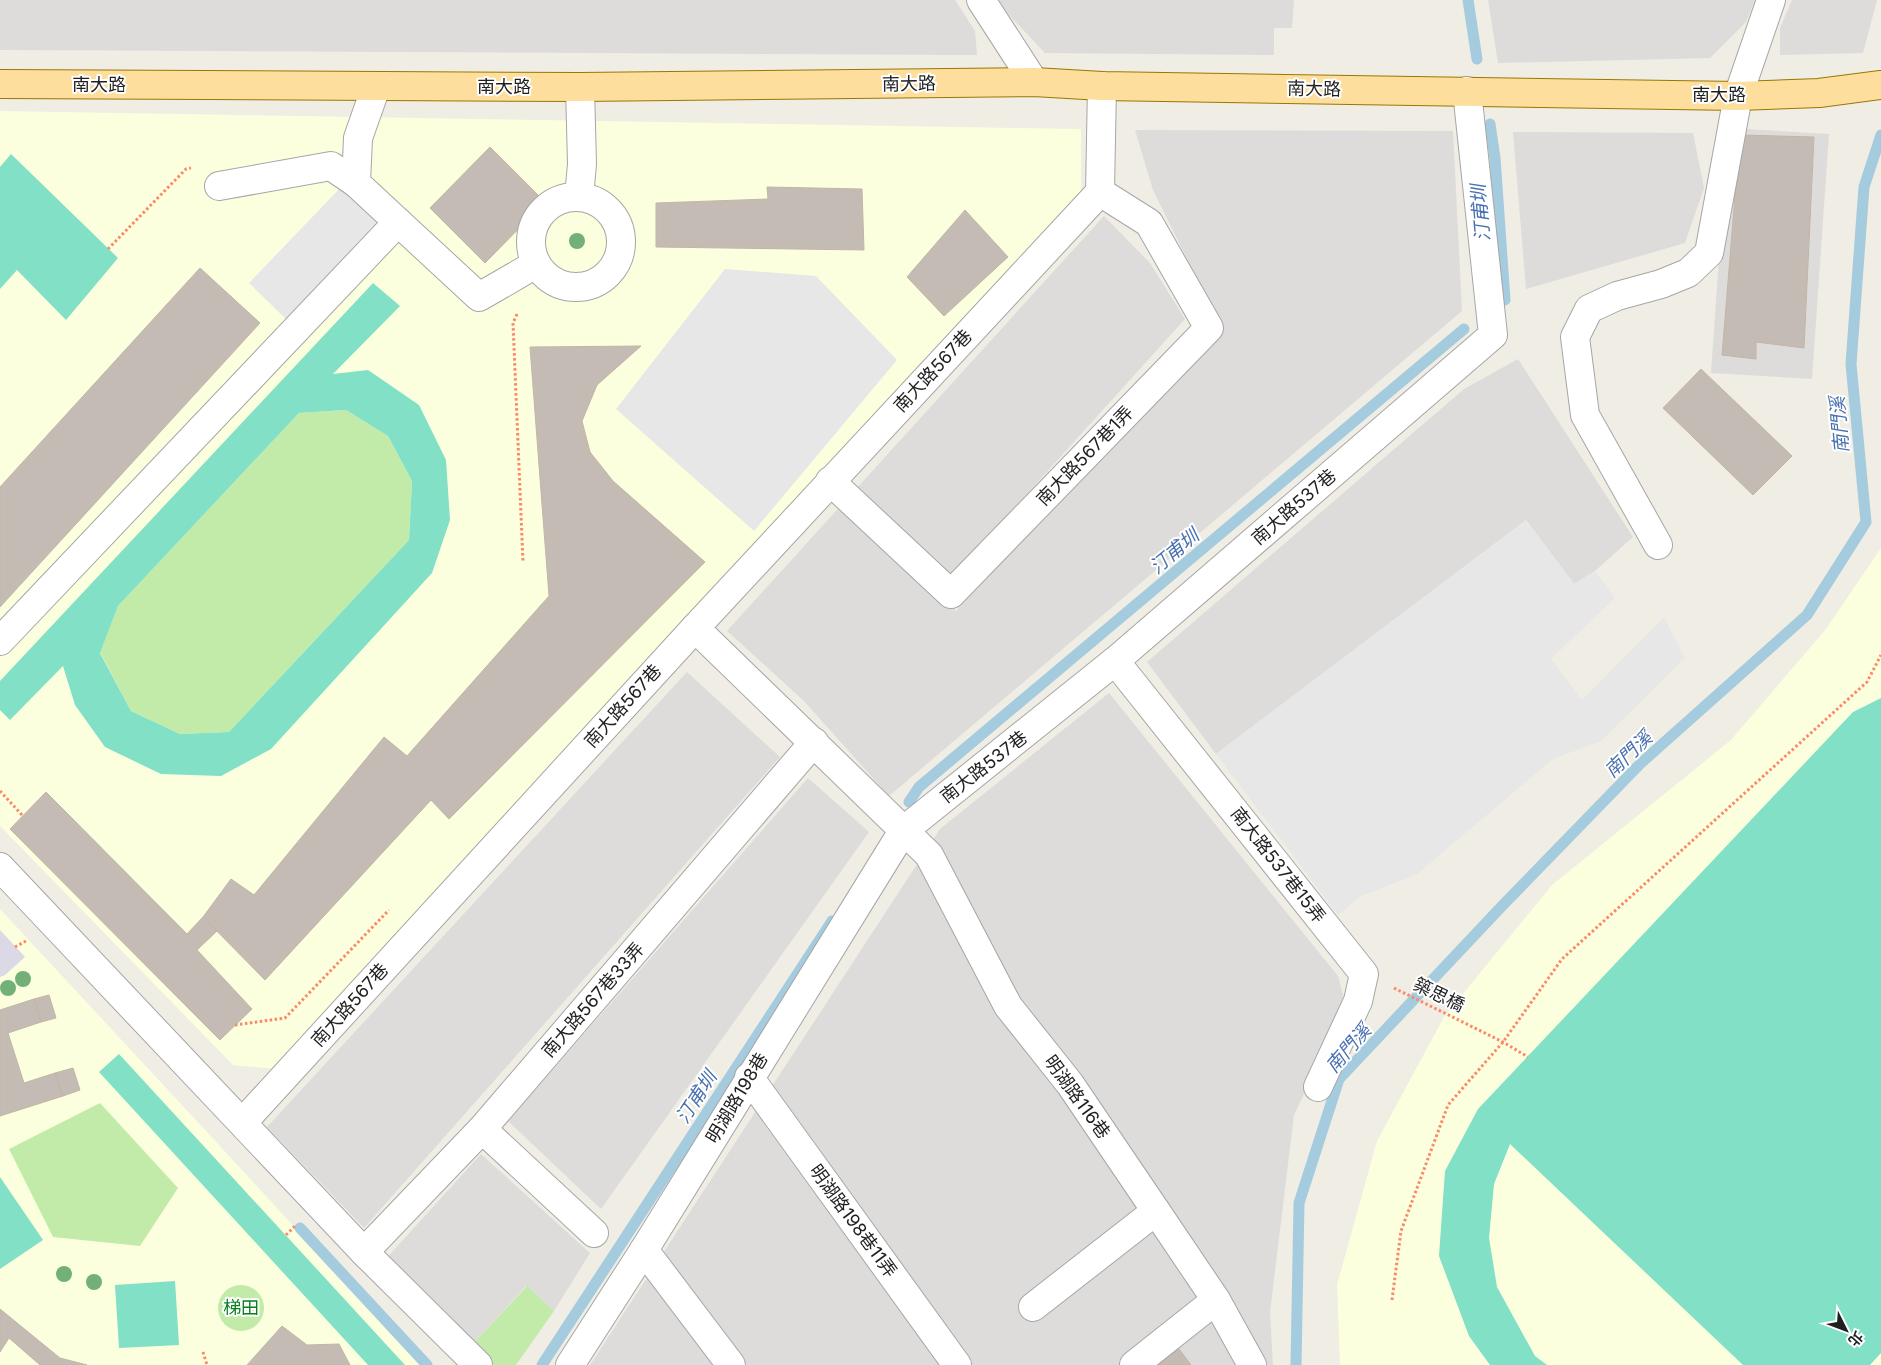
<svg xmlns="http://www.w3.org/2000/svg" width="1881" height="1365" font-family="Inter,'Noto Sans TC',sans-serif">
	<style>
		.residential { fill: #dddcdb }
		.education { fill: #fbffde }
		.grass { fill: #c2eba9 }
		.pitch { fill: #81e0c6; fill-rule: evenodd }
		.parking { fill: #e7e7e7 }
		.plaza { fill: #dad9e5 }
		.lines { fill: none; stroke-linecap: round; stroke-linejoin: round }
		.stream { stroke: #a4cbde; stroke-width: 11 }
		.building { fill: #c4bcb4; stroke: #c2b5a6 }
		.minor-casing { stroke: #a6a6a6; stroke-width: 30 }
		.major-casing { stroke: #970; stroke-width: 30 }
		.path { stroke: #fc8869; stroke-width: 3; stroke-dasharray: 2.5 2.5; stroke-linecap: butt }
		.minor { stroke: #fff; stroke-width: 28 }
		.major { stroke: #fdde9c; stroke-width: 28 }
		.tree { fill: #72b078 }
		.labels { text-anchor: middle; stroke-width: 4; stroke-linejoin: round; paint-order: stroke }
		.street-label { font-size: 18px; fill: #1f1f1f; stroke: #fff }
		.park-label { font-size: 18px; fill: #0a7f20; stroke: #fff }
		.water-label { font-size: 19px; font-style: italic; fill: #4971b0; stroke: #fff }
	</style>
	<rect width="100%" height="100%" fill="#f0ede4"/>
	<g class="residential">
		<polygon points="0,0 955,0 975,31 977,55 0,50"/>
		<polygon points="995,0 1294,0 1292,28 1274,28 1274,55 1045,53"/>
		<polygon points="1488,0 1755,0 1746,22 1710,58 1498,63"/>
		<polygon points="1792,0 1877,0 1863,53 1780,55 1780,28"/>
		<polygon points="1728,128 1829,134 1812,379 1711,373"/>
		<polygon points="1135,130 1453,131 1462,311 889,796 803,700 727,631 1104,216 1150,263 1185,319 950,579 914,573 956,611 1219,324 1153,190"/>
		<polygon points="1513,132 1693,133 1704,188 1685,243 1526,289"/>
		<polygon points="1518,359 1633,537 1595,571 1574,584 1526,520 1216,754 1147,662 1464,389"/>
		<polygon points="687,672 780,757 364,1228 267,1127"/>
		<polygon points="1109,693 1338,976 1346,1006 1294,1115 1270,1312 1273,1365 590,1365 940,829"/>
		<polygon points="808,778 869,832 601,1209 508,1121"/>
		<polygon points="481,1154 590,1253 554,1311 526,1286 472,1345 383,1262"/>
	</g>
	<g class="education">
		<polygon points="0,111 1081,129 1081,193 276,1069 233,1065 0,826"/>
		<polygon points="1881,548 1881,1365 1340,1365 1337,1285 1377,1141 1444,1017 1552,885 1731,740 1826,629"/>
		<polygon points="0,909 220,1146 421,1365 0,1365"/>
	</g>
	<g class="grass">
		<polygon points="346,410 388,436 412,481 409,540 229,732 180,734 131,711 100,652 118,606 299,413"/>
		<polygon points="100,1103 178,1188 140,1246 53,1237 9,1149"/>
		<circle cx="241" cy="1308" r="23"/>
		<polygon points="527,1286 554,1311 516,1365 493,1365 472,1345"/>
	</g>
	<g class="pitch">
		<polygon points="11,154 118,258 66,320 17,270 0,289 0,167"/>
		<path d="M373,283L400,306L333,374L368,370L419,405L446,460L450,520L432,573L271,749L221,776L161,774L105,747L75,705L63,666L10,720L0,710V681ZM346,410L388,436L412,481L409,540L229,732L180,734L131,711L100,653L118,606L299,413Z"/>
		<polygon points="1881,698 1881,1353 1870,1365 1743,1365 1510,1144 1494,1184 1489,1238 1497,1287 1535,1356 1547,1365 1490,1365 1469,1336 1439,1256 1445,1171 1478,1109 1853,712"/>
		<polygon points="119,1054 405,1365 368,1365 99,1072"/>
		<polygon points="0,1177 43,1240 0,1269"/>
		<polygon points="175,1281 179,1345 119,1348 115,1285"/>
	</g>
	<g class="parking">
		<polygon points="343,185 384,224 290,323 249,283"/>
		<polygon points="725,269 816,276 897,360 754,531 616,409"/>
		<polygon points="1526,520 1574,584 1595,571 1615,598 1551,659 1582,700 1664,617 1685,658 1601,741 1553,759 1416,875 1361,896 1338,915 1216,754"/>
	</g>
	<polygon class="plaza" points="0,930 25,957 5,975 0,977"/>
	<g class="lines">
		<g class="stream">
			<polyline points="1468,0 1477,59"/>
			<polyline points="1490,124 1495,158 1505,300"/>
			<polyline points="909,802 919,787 1464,329"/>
			<polyline points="300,1228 427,1365"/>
			<polyline points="542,1365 832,921"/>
			<polyline points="1296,1365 1299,1203 1339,1079 1502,906 1641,763 1807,615 1866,522 1851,364 1864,187 1881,135"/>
		</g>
	</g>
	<g class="building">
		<polygon points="1740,135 1814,137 1804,348 1756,342 1756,359 1722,355"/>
		<polygon points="490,147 545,202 485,263 430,208"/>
		<polygon points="767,187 862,189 864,250 656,247 656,203 768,199"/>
		<polygon points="965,210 1008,257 944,316 907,277"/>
		<polygon points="200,268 260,323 0,607 0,487"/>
		<polygon points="641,346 597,385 582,421 590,452 613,481 705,562 449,819 431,800 265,980 203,917 231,879 254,895 384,737 407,756 549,596 530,347"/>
		<polygon points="1701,369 1792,456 1753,495 1663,408"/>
		<polygon points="46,792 187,934 203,917 217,931 197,950 252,1009 220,1040 10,829"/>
		<polygon points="49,995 56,1018 41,1022 34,999"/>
		<polygon points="34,999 41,1022 8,1033 24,1083 55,1073 63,1096 0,1116 0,1010"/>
		<polygon points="73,1068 80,1090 63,1096 55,1073"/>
		<polygon points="0,1309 60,1358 87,1365 40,1365 9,1338 0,1352"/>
		<polygon points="282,1326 307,1345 339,1344 350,1365 247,1365"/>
		<polygon points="1179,1349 1191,1365 1158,1365"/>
	</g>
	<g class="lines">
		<g class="minor-casing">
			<g id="minor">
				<polyline points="981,0 1034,82"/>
				<polyline points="376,87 358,138 356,183 398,222"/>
				<polyline points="219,186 331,166 356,183"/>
				<polyline points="579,197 582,164 580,87"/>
				<circle cx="576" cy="242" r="45"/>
				<polyline points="830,481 951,594 1209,328 1149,223 1100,192"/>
				<polyline points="1658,545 1585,415 1575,337 1589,309 1617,296 1661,284 1688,273 1709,253 1738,96 1771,0"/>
				<polyline points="695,628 929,855 1008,1006 1070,1084 1156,1211 1216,1300 1252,1365"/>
				<polyline points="0,641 398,222 479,297 536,264"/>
				<polyline points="1115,661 1364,974 1358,1001 1318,1087"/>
				<polyline points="0,867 364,1252 478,1365"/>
				<polyline points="749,1077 957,1365"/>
				<polyline points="243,1122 695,628 1100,192 1102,86"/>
				<polyline points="482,1129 594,1233"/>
				<polyline points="644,1250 731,1365"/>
				<polyline points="364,1252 482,1129 814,742"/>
				<polyline points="1033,1307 1156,1211"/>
				<polyline points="570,1365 644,1250 903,831 1115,661 1493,335 1467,91"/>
				<polyline points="1134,1365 1216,1300"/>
			</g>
		</g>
		<g class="major-casing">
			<polyline id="major" points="0,84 580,87 1034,82 1102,86 1738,96 1819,93 1881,85"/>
		</g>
		<g class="path">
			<polyline points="108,249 186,169 191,168"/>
			<polyline points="517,314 513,323 523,562"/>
			<polyline points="0,791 23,816"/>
			<polyline points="15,947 26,941"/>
			<polyline points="1394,988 1503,1042 1528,1057"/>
			<polyline points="235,1025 285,1018 389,910"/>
			<polyline points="286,1235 296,1225"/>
			<polyline points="1392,1300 1401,1231 1448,1105 1503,1042 1562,959 1867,682 1881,655"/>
			<polyline points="203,1352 207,1365"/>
		</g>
		<use href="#minor" class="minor"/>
		<use href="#major" class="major"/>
	</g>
	<g class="tree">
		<circle cx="577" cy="241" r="8"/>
		<circle cx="23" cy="979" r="8"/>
		<circle cx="8" cy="988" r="8"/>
		<circle cx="64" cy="1274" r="8"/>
		<circle cx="94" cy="1282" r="8"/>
	</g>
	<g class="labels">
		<g class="street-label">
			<text transform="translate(909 84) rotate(-1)" y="6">南大路</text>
			<text x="99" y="91">南大路</text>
			<text x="504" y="93">南大路</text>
			<text transform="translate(1314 89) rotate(1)" y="6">南大路</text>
			<text x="1719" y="101">南大路</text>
			<text transform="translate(933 371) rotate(-47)" y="6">南大路567巷</text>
			<text transform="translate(1085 456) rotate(-46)" y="6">南大路567巷1弄</text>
			<text transform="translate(1294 507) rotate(-41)" y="6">南大路537巷</text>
			<text transform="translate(623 706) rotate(-48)" y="6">南大路567巷</text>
			<text transform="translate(984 767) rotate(-38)" y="6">南大路537巷</text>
			<text transform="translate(1278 865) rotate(52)" y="6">南大路537巷15弄</text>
			<text transform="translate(1439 995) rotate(26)" y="6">築思橋</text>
			<text transform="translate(593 1000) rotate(-49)" y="6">南大路567巷33弄</text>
			<text transform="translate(350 1005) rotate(-48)" y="6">南大路567巷</text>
			<text transform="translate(1077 1097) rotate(54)" y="6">明湖路116巷</text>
			<text transform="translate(737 1098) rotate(-59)" y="6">明湖路198巷</text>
			<text transform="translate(853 1221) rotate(54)" y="6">明湖路198巷11弄</text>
		</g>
		<g class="park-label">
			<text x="241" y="1314">梯田</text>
		</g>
		<g class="water-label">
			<text transform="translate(1480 213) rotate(-95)" y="7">汀甫圳</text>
			<text transform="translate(1839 425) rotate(-95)" y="7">南門溪</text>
			<text transform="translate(1174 551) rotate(-40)" y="7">汀甫圳</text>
			<text transform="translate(1628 754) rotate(-44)" y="7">南門溪</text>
			<text transform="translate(1348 1048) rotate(-49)" y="7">南門溪</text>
			<text transform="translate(696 1097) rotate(-57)" y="7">汀甫圳</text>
		</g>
	</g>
	<g transform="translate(1846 1330) rotate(132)" stroke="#ffffff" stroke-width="4" paint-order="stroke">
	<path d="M0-4L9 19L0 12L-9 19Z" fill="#1f1f1f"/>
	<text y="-8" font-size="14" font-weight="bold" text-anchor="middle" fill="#1f1f1f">北</text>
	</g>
</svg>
